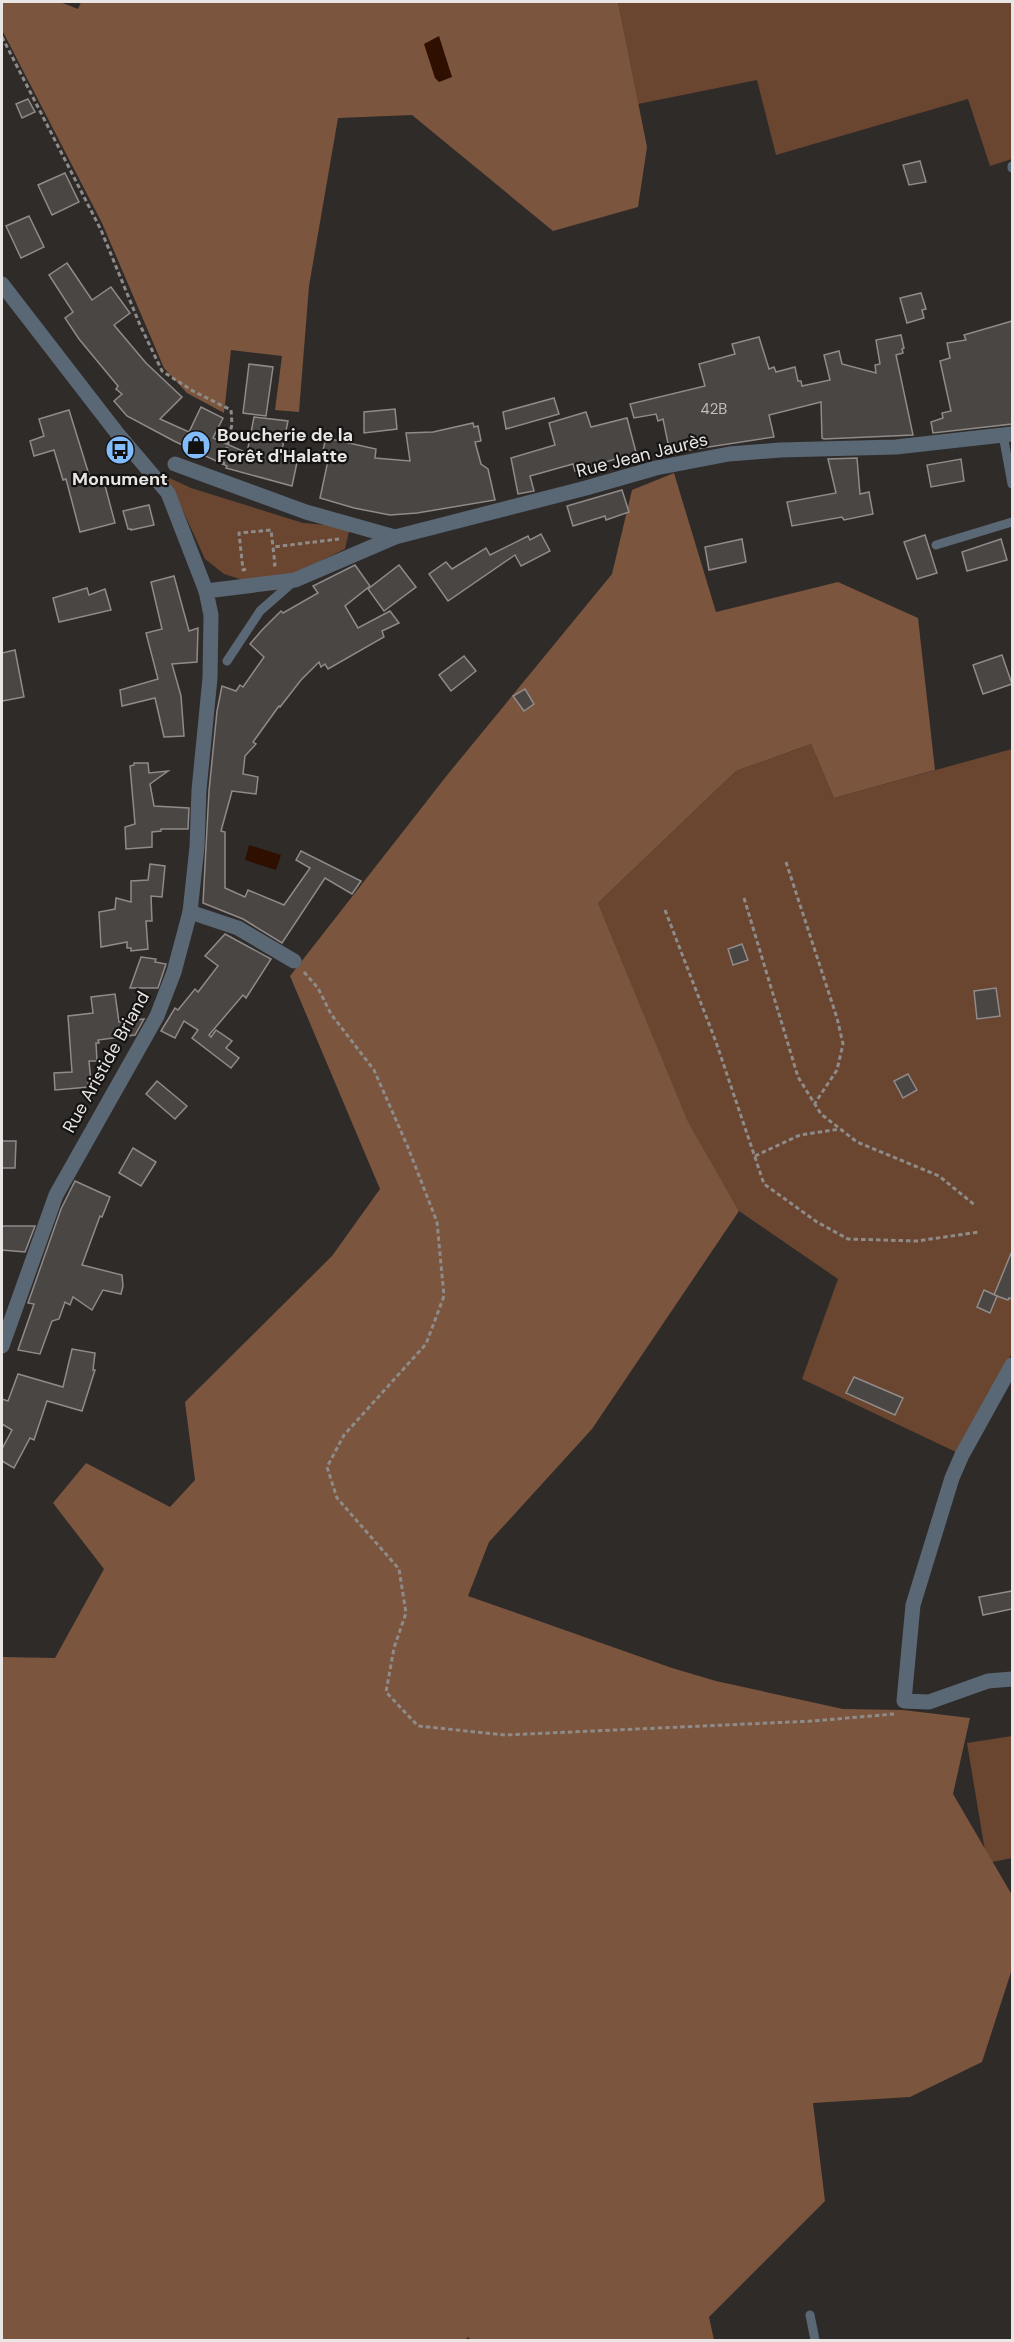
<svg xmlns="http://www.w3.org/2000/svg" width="1014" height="2342" font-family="'DM Sans',sans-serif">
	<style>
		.green { fill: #6a4631 }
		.forest { fill: #7b553e }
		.water { fill: #2f0f00 }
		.building { fill: #4a4644; stroke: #908b89; stroke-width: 1.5 }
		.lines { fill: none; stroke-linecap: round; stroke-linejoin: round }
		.path { stroke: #8e8b89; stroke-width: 3; stroke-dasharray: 4.5 3; stroke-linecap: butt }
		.service { stroke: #5a6775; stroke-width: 9 }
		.minor { stroke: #5a6775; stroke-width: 15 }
		.tertiary { stroke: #5a6775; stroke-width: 15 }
		.labels { text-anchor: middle; stroke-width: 4.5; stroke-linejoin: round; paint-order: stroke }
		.number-label { font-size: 15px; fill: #c1bebd }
		.poi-label { font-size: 18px; font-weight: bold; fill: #e9e6e5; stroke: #161413; text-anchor: start }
		.street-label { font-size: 18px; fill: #e9e6e5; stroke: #161413 }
	</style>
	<rect width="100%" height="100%" fill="#2f2b29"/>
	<g class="green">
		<polygon points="618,2 1012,2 1012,159 990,166 968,99 776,155 757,80 638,104"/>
		<polygon points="161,474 191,488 303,523 350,527 345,549 296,573 243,580 224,574 205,559 175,493"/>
		<polygon points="811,744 834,798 1012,749 1012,1353 956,1452 802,1379 838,1279 739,1211 688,1123 598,903 736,771"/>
		<polygon points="1012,1736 1012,1858 987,1863 967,1743"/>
	</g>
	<g class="forest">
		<polygon points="2,2 60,2 78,9 81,2 618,2 647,147 638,207 553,231 412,115 338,118 309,286 299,412 275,410 282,356 231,350 224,413 187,393 164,368 102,223 2,30"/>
		<polygon points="674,473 716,612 838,582 918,618 935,770 834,798 811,744 736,771 598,903 688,1122 739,1211 592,1429 489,1542 468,1596 672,1668 716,1681 843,1709 903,1710 970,1718 953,1794 1012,1895 1012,1969 982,2062 910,2097 813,2103 825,2201 709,2317 714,2340 471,2340 468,2337 465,2340 2,2340 2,1657 55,1658 104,1569 53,1503 86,1463 170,1507 195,1480 185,1402 332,1256 380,1189 290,976 448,774 612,574 632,490"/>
	</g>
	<g class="water">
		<polygon points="439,36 452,77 439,82 435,78 424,44"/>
		<polygon points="249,845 281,855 276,870 245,860"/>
	</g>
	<g class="building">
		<polygon points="28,99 35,112 22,118 16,104"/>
		<polygon points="920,161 926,182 909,185 903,165"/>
		<polygon points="65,173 79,202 52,215 38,185"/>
		<polygon points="29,216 44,247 21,258 6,226"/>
		<polygon points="67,263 92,300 111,287 130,313 114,325 146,363 182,397 160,419 189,432 201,407 223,418 213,438 247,453 254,417 288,421 282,450 299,453 292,486 226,468 227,466 174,441 127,416 114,401 122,394 116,389 118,386 79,339 65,318 73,312 49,275"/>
		<polygon points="921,293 926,309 922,310 924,318 907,323 900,298"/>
		<polygon points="1012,321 1012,424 933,433 931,422 943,418 942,413 951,411 940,361 950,358 947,343 966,340 964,335"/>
		<polygon points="901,335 904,348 902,349 903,353 896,355 913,435 824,439 822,438 821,402 769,415 774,437 670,453 663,419 658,421 656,414 634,418 630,404 705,386 699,364 735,354 732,344 759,337 769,369 774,367 776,372 795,367 798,381 801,381 802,386 830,380 824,355 839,351 842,364 876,373 875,365 880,364 876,340"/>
		<polygon points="249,364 273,367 266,416 243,413"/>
		<polygon points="554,398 559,414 506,429 503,412"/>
		<polygon points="395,409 397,429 364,433 364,412"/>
		<polygon points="69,410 91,481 103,478 115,523 80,532 66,479 63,480 54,450 34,456 30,441 44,436 39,419"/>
		<polygon points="586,412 591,427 627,418 638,460 620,464 619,458 575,471 573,464 530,476 534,491 518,494 511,458 555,445 549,423"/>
		<polygon points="473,423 474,427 478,426 481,441 475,442 481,464 488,469 495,500 417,513 390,515 354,508 320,498 329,456 322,454 326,438 376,449 375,458 410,461 406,433 433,432"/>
		<polygon points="857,458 860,494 869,492 873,514 844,520 842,517 792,526 787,502 836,493 828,459"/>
		<polygon points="961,459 964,481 931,487 927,465"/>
		<polygon points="622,490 629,512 606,520 605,516 573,526 567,506"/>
		<polygon points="149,505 154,525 131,530 131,529 128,529 123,511"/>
		<polygon points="541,534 550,551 521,566 515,555 448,601 429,574 446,562 452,569 486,548 490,555 528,536 530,540"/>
		<polygon points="925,535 937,573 917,579 904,542"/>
		<polygon points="742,539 746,562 709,570 705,547"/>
		<polygon points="1001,539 1007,560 967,571 962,552"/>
		<polygon points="355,565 370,586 345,606 358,628 390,611 399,623 382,631 384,637 328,669 325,664 321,667 319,662 301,680 280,707 279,706 253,742 256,744 245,756 243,774 258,777 256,794 232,791 221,831 225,832 225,888 245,897 248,890 284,905 310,868 296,860 301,851 361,881 352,894 325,878 282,943 243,919 203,903 209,791 217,711 222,686 236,691 240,685 243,687 264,657 250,644 262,630 281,611 283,613 318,593 313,586"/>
		<polygon points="399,565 416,587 384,611 368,589"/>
		<polygon points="174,576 189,631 198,628 197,662 172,664 181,696 184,736 164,737 155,698 122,706 120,690 158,679 146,633 162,629 151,582"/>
		<polygon points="87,588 89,595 105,589 111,610 59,622 53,598"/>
		<polygon points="15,650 24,697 2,701 2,653"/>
		<polygon points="1002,655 1012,684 983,694 973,665"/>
		<polygon points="464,656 476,671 451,691 439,675"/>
		<polygon points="525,689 534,704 524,711 513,696"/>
		<polygon points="134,763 148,763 149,773 168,771 150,784 154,806 189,808 188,829 161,829 161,831 152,832 152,847 126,849 125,827 135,824 130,766 134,765"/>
		<polygon points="150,864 165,866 162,897 151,896 152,921 146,921 148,949 131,951 131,948 127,948 127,942 101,947 99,912 115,909 116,898 131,902 131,881 148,880"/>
		<polygon points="225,934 271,959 246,998 243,995 209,1035 211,1037 216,1030 232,1041 226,1048 239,1058 231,1068 192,1038 198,1030 184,1021 175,1038 161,1031 175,1008 178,1010 195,989 198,992 218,966 205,956"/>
		<polygon points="742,944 748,960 733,965 728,949"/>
		<polygon points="141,957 156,959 155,962 166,964 158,988 130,988"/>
		<polygon points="996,988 1000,1016 977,1019 974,991"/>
		<polygon points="115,994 119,1022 144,1019 135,1035 98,1040 99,1043 96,1043 97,1061 89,1061 91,1082 88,1083 89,1087 55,1090 54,1073 72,1072 68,1016 93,1013 91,997"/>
		<polygon points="908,1074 917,1090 903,1098 894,1081"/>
		<polygon points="157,1081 187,1106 175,1119 146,1094"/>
		<polygon points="2,1141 16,1141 15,1168 2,1168"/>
		<polygon points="133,1148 156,1162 141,1186 119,1173"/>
		<polygon points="75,1181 110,1197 102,1217 100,1216 82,1265 122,1275 123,1286 121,1294 103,1290 92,1310 73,1297 70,1305 65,1302 59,1319 52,1321 40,1354 18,1350 34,1304 28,1303 61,1209"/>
		<polygon points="2,1226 35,1226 25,1252 2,1250"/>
		<polygon points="1012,1251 1012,1299 1009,1298 1008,1300 994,1295"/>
		<polygon points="984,1290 997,1296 990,1313 977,1307"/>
		<polygon points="72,1349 95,1353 93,1370 95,1370 82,1411 47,1401 34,1440 30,1438 14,1468 2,1461 2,1449 12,1430 2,1424 2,1399 8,1401 18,1374 63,1387"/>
		<polygon points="854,1377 903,1398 895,1415 846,1393"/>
		<polygon points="1012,1591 1012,1609 983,1615 979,1597"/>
	</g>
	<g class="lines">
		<g class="path">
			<polyline points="2,37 101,230 140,325 162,371 193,391 231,410 232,424 223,465"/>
			<polyline points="273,565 275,565 273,547 339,539"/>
			<polyline points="246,569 243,570 239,533 271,530 273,547"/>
			<polyline points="786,862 837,1018 843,1044 837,1070 815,1103"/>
			<polyline points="744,898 798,1077 821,1114 857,1142 939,1176 976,1206"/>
			<polyline points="665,910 716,1042 764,1184 817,1222 848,1239 917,1241 979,1232"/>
			<polyline points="304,972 318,988 331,1014 374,1070 407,1145 437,1222 444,1296 426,1344 344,1435 327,1467 337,1498 399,1569 406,1613 394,1648 386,1692 418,1726 505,1735 813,1721 894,1714"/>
			<polyline points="755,1156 800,1135 840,1129"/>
		</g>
		<g class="service">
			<polyline points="1012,166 1012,168"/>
			<polyline points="1003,435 1012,484"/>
			<polyline points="936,545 1012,522"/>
			<polyline points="227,661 260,611 293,582"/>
			<polyline points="810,2315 815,2340"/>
		</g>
		<g class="minor">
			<polyline points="2,284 117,433 168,493 206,591"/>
			<polyline points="175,464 306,512 395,537"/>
			<polyline points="190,912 238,928 294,961"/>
			<polyline points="1012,1365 962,1455 952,1478 913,1605 904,1701 929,1702 988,1681 1012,1679"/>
		</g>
		<polyline class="tertiary" points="2,1346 56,1195 157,1016 174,972 190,912 197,847 199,790 210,678 211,615 206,591 295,580 395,537 586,488 656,468 729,454 780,450 896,447 1012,434"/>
	</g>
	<defs>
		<g id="shop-disc" transform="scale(1.5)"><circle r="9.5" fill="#82bcfa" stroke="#161413"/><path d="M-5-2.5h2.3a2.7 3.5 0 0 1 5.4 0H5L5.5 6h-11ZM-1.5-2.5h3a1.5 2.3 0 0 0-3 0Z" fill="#111"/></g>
		<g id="bus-disc" transform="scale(1.5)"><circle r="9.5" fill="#82bcfa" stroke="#161413"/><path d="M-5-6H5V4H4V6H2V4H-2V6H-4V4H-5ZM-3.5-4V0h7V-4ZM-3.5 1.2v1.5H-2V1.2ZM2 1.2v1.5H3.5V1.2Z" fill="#111"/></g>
	</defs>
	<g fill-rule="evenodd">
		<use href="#shop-disc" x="196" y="445"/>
		<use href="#bus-disc" x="120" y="450"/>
	</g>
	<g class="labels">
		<g class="number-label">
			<text x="714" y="414">42B</text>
		</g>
		<g class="poi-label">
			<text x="217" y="441">Boucherie de la<tspan x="217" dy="21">Forêt d'Halatte</tspan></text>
			<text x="120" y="485" text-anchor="middle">Monument</text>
		</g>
		<g class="street-label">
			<text transform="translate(642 455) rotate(-14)" y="6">Rue Jean Jaurès</text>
			<text transform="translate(106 1062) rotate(-61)" y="6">Rue Aristide Briand</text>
		</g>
	</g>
	<rect width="1014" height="2342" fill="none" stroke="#e9e6e5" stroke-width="6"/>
</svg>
